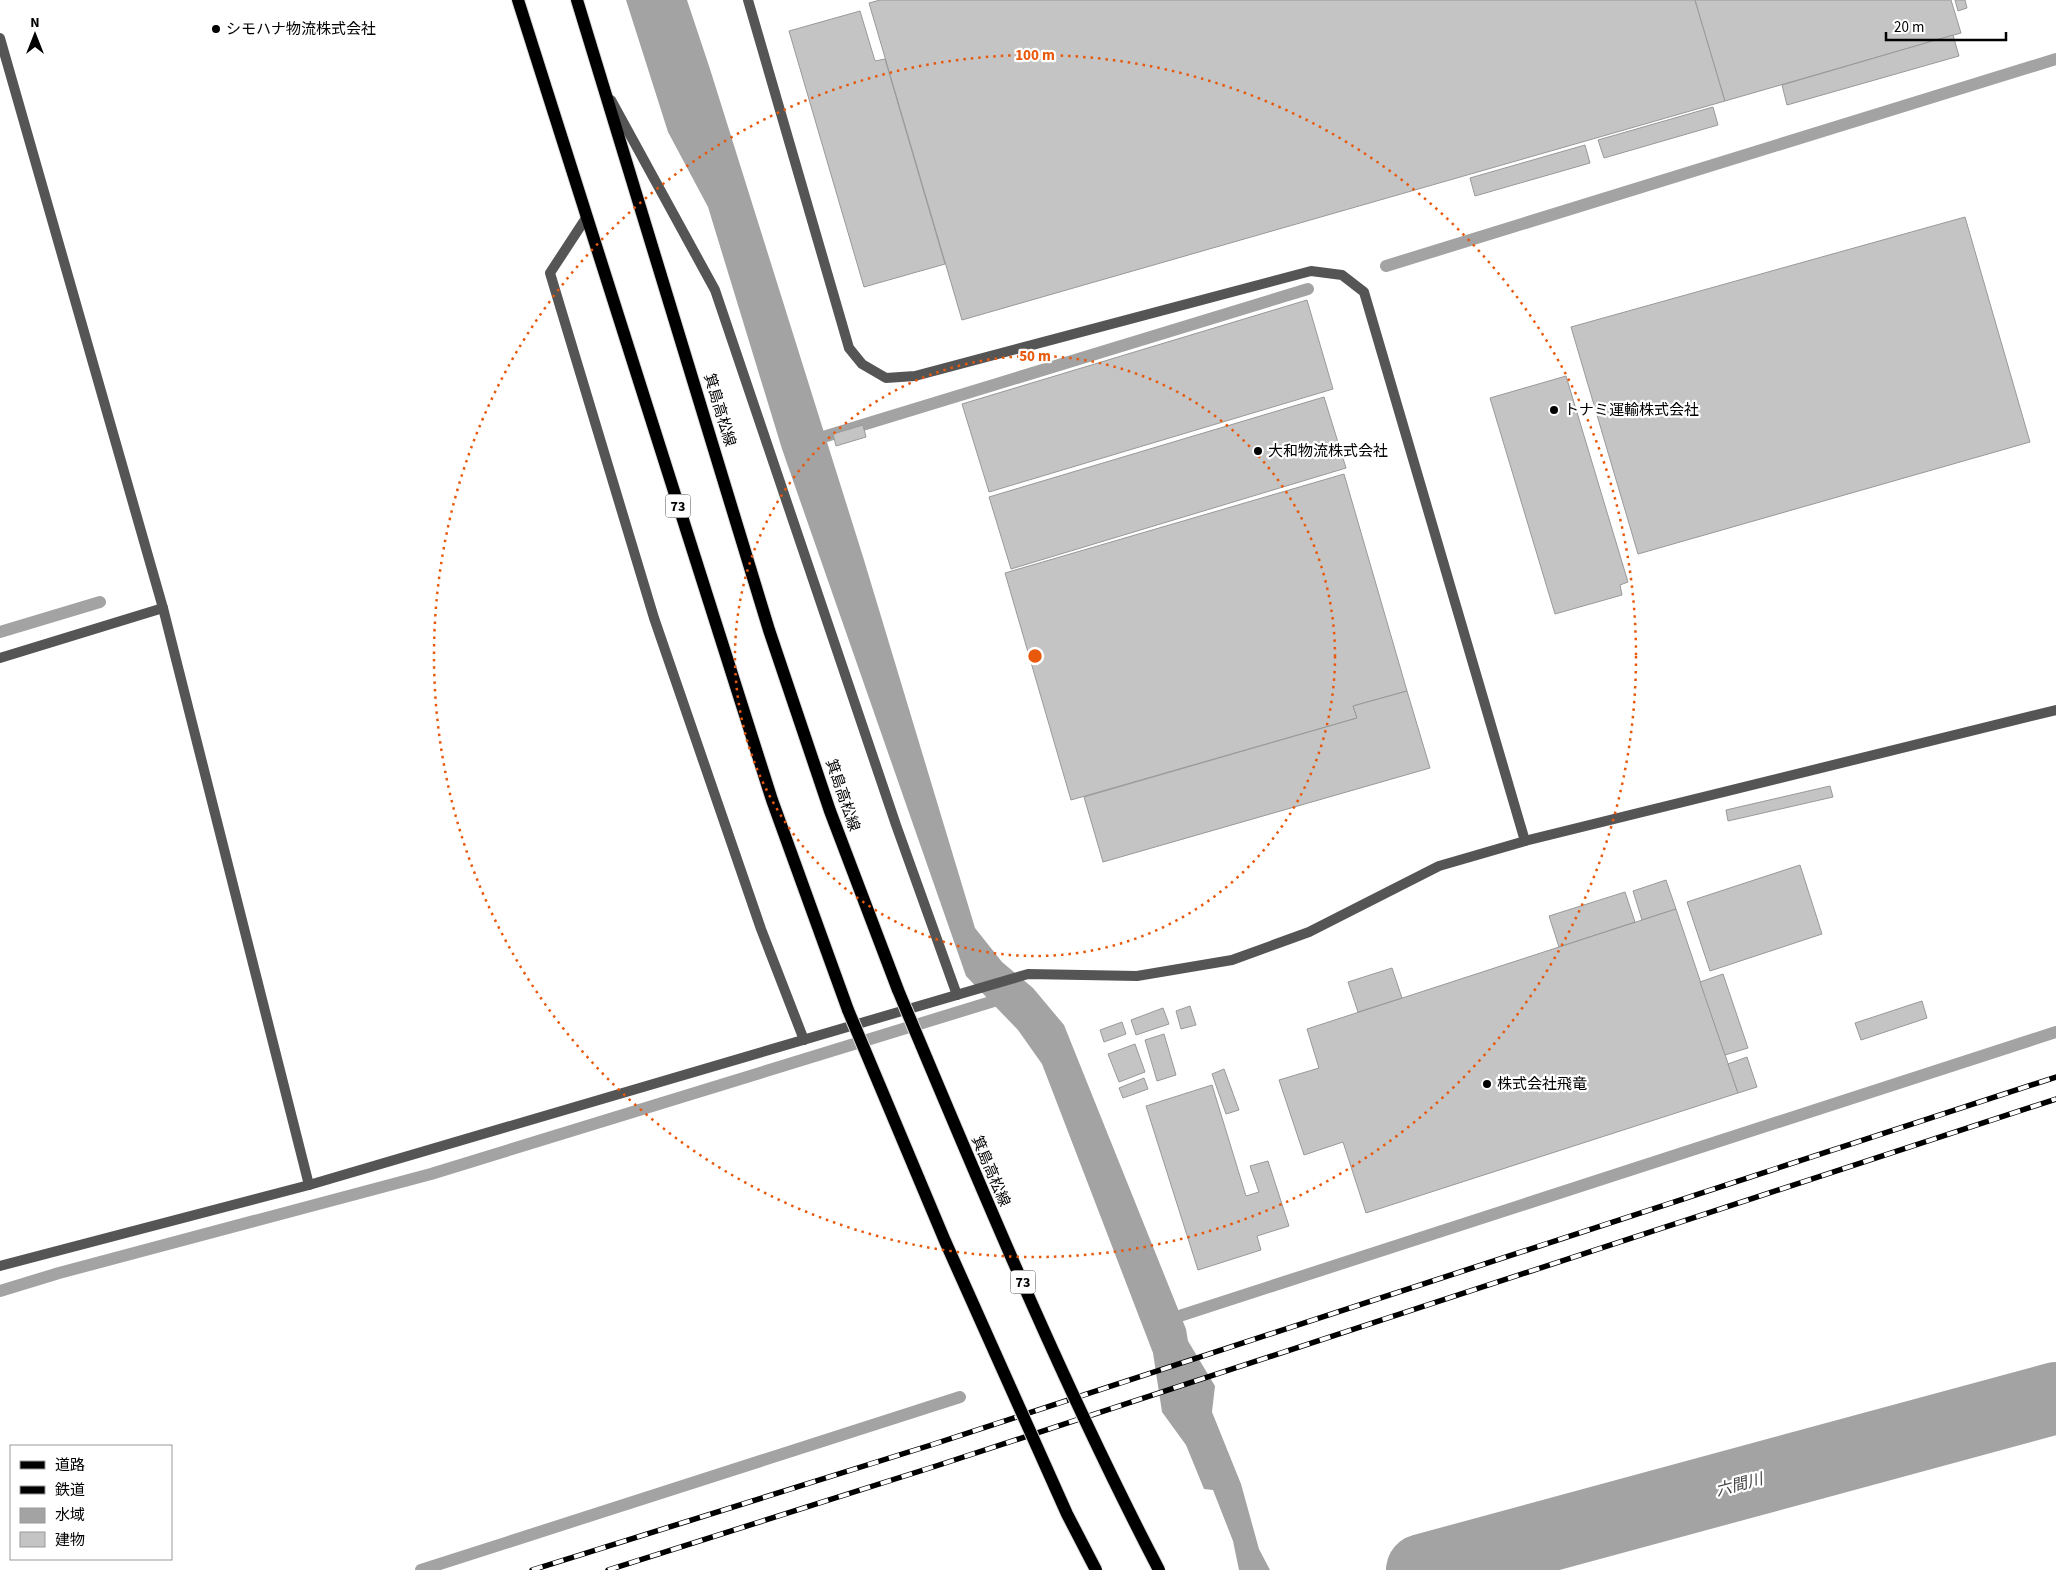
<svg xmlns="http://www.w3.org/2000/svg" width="2056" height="1570" font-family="'Source Sans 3','Noto Sans JP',sans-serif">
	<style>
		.water { fill: #a3a3a3 }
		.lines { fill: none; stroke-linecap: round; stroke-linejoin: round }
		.stream { stroke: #a3a3a3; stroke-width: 12 }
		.river { stroke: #a3a3a3; stroke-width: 72 }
		.building { fill: #c4c4c4; stroke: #999 }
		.primary-casing { stroke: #dbdbdb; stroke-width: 14 }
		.street { stroke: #555; stroke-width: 10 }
		.primary { stroke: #000; stroke-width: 12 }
		.rail-casing { stroke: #000; stroke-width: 5.5 }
		.rail { stroke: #fff; stroke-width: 4; stroke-dasharray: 11; stroke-linecap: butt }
		.primary-bridge-casing { stroke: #dbdbdb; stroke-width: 14; stroke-linecap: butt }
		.primary-bridge { stroke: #000; stroke-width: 12 }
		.ring { fill: none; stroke: #e8590c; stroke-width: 2.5; stroke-dasharray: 2.5 5 }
		.poi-dot { fill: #000; stroke: #fff; stroke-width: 2 }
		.labels { text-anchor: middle; stroke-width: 4.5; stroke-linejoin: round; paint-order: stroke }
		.shield { fill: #fff; stroke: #4c4c4c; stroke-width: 1 }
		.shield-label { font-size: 14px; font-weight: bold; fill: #000 }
		.poi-label { font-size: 15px; fill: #000; stroke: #fff; text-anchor: start }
		.street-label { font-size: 15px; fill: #000; stroke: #fff }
		.water-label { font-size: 16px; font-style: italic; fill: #444; stroke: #fff }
		.centre { fill: #e8590c; stroke: #fff; stroke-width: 2.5 }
		.ring-label { font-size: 15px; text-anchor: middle; font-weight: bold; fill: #e8590c; stroke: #fff; stroke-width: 4.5; stroke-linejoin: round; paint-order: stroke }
	</style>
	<rect width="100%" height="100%" fill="#fff"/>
	<polygon class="water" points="626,0 687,0 710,69 864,560 975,928 1002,962 1033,988 1064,1025 1186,1329 1188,1341 1215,1386 1212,1412 1241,1484 1259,1549 1270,1570 1239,1570 1233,1541 1213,1490 1204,1489 1186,1445 1162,1412 1153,1353 1042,1064 1018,1030 966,976 782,449 708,207 668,132"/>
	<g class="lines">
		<g class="stream">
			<polyline points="1386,266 2056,59"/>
			<polyline points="810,441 1308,289"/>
			<polyline points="0,632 100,602"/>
			<polyline points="0,1291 59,1273 431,1174 1007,997"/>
			<polyline points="1164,1321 2056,1032"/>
			<polyline points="421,1570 960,1397"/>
		</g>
		<polyline class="river" points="1422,1570 2056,1398"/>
	</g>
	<g class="building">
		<polygon points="880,0 1695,0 1725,101 962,320 869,3"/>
		<polygon points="1695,0 1951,0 1961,33 1725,101"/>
		<polygon points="1955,0 1965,0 1967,8 1958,11"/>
		<polygon points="860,11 875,61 885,59 945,264 864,287 789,31"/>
		<polygon points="1953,35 1959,56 1787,105 1782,85"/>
		<polygon points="1713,107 1718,125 1604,158 1598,140"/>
		<polygon points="1585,145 1590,163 1475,196 1470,178"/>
		<polygon points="1965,217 2030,442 1638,554 1571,327"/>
		<polygon points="1307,300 1333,389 989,492 962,404"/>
		<polygon points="1566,376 1628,582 1620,585 1622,595 1555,614 1490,398"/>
		<polygon points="1324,397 1346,468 1011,569 989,497"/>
		<polygon points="863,425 866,437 836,446 833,434"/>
		<polygon points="1344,474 1407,691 1353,706 1357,718 1071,800 1005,573"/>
		<polygon points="1407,691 1430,768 1103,862 1084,797 1357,718 1353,706"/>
		<polygon points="1830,786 1833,797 1728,821 1726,810"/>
		<polygon points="1800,865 1822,934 1710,971 1687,902"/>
		<polygon points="1666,880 1676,909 1642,920 1633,891"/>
		<polygon points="1625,892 1635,922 1559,947 1549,916"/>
		<polygon points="1676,909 1738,1093 1366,1213 1343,1142 1304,1155 1279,1080 1319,1068 1307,1029"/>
		<polygon points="1392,968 1402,998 1358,1012 1348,982"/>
		<polygon points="1723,974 1748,1048 1725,1055 1700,982"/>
		<polygon points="1922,1001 1927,1018 1861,1040 1855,1023"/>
		<polygon points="1190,1006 1196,1025 1181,1029 1176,1011"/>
		<polygon points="1163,1008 1169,1024 1136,1035 1131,1020"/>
		<polygon points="1122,1022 1126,1034 1104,1042 1100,1030"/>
		<polygon points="1164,1034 1176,1075 1157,1081 1145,1040"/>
		<polygon points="1135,1044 1145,1072 1119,1082 1108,1054"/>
		<polygon points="1747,1057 1757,1087 1738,1093 1728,1064"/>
		<polygon points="1224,1069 1239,1110 1226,1114 1212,1074"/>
		<polygon points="1144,1078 1148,1089 1123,1098 1119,1088"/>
		<polygon points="1212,1085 1246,1196 1259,1192 1250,1166 1268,1161 1289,1226 1257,1236 1261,1250 1198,1270 1146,1106"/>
	</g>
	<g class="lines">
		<g class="primary-casing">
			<g id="primary">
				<polyline points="518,0 772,800 848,1010"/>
				<polyline points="577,0 769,630 830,811 898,990"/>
			</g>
		</g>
		<g class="street">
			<polyline points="748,0 849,348 862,364 886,378 915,376 1311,271 1342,275 1364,292 1525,841"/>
			<polyline points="0,38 163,608 309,1185"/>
			<polyline points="611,100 715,290 896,825 957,995"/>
			<polyline points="586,218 550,273 654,618 761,929 804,1040"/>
			<polyline points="0,658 163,608"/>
			<polyline points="0,1266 309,1185 1028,974 1137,976 1232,960 1309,932 1439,866 1525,841 2056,710"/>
		</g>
		<use href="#primary" class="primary"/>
		<g class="rail-casing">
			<g id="rail">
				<polyline points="532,1570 931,1445 2056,1077"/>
				<polyline points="608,1570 936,1466 2056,1099"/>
			</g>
		</g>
		<use href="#rail" class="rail"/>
		<g class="primary-bridge-casing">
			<g id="primary-bridge">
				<path d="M898,990C980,1185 1061,1382 1159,1570"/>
				<polyline points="848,1010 945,1241 1067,1514 1096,1570"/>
			</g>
		</g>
		<use href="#primary-bridge" class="primary-bridge"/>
	</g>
	<g class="ring">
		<circle cx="1035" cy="656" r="300"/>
		<circle cx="1035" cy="656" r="601"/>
	</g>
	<g class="poi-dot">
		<circle cx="216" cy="29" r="5"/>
		<circle cx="1554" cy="410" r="5"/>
		<circle cx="1258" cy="451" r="5"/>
		<circle cx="1487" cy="1084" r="5"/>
	</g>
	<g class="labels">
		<g class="shield">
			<rect x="665.5" y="494.5" width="25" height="23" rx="4"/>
			<rect x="1010.5" y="1270.5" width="25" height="23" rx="4"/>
		</g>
		<g class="shield-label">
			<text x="678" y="511">73</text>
			<text x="1023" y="1287">73</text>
		</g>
		<g class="poi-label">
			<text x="226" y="34">シモハナ物流株式会社</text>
			<text x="1564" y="415">トナミ運輸株式会社</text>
			<text x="1268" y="456">大和物流株式会社</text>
			<text x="1497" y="1089">株式会社飛竜</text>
		</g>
		<g class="street-label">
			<text transform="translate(720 410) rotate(73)" y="5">箕島高松線</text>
			<text transform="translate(843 795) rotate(71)" y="5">箕島高松線</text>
			<text transform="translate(991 1171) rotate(67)" y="5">箕島高松線</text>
		</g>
		<g class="water-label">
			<text transform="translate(1739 1484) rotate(-15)" y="6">六間川</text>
		</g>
	</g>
	<circle cx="1035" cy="656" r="8" class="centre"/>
	<g class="ring-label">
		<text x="1035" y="60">100 m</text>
		<text x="1035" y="361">50 m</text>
	</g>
	<rect x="10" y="1445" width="162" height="115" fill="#ffffff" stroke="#999999"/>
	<rect x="20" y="1461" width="25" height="8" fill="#000000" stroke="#999999"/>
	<text x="55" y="1470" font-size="15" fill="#000000">道路</text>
	<rect x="20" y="1486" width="25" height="8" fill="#000000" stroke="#999999"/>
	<text x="55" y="1495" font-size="15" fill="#000000">鉄道</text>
	<rect x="20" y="1508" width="25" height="15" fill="#a3a3a3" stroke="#999999"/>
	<text x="55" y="1520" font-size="15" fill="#000000">水域</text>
	<rect x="20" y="1532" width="25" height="15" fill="#c4c4c4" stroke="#999999"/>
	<text x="55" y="1545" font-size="15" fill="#000000">建物</text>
	<g transform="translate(35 35)" stroke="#ffffff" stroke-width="4" paint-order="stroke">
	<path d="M0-4L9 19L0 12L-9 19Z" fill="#000000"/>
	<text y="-8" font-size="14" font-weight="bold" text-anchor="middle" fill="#000000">N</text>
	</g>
	<path d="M1886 32v8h120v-8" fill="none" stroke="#000000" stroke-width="2.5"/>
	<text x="1894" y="32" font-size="15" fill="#000000" stroke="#ffffff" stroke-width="4" paint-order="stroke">20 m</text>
</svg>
